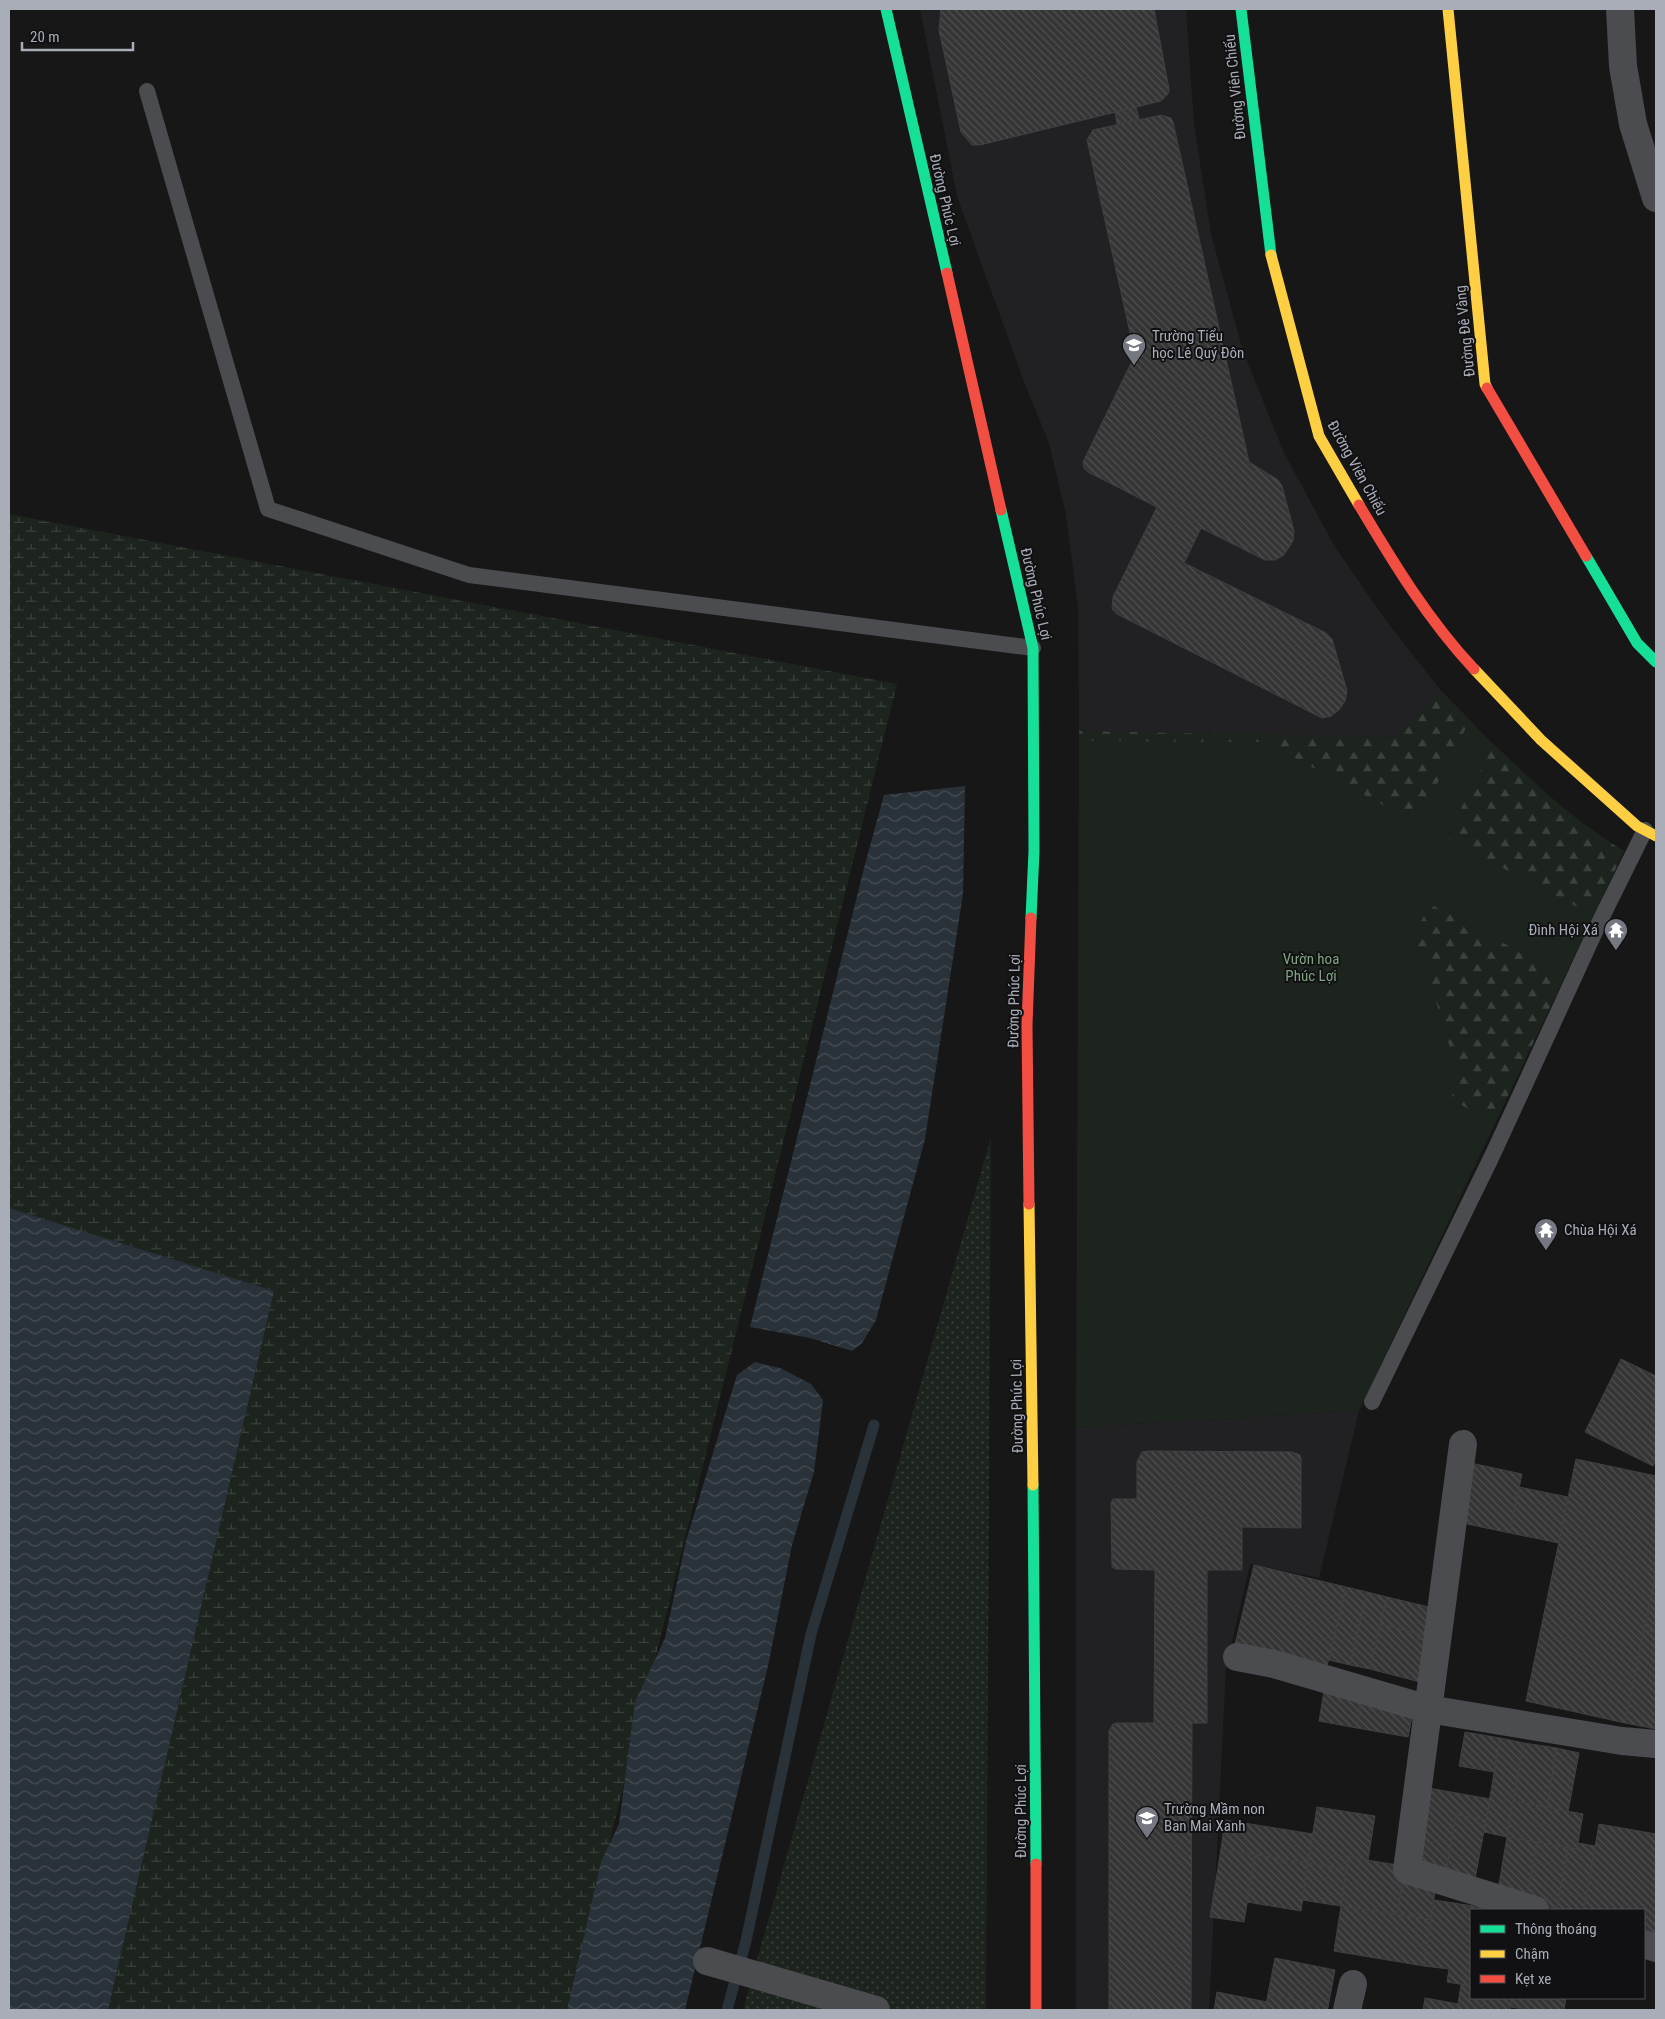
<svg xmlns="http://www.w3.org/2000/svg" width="1665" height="2019" font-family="'Roboto Condensed',sans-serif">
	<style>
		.built { fill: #212123 }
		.green { fill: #1d241e }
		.forest { fill: url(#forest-firs) }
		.wetland { fill: url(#wetland-marsh) }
		.garden { fill: url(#garden-dots) }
		.water { fill: url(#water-waves) }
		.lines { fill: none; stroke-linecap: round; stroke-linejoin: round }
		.stream { stroke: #2a3239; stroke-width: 11 }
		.building { fill: url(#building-back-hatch); stroke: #3f4043 }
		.lane { stroke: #4b4c50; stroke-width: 16 }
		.street { stroke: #4b4c50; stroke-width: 28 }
		.fast { stroke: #16e098; stroke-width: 11 }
		.slow { stroke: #ffcf43; stroke-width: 11 }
		.jam { stroke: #f24e42; stroke-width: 11 }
		.labels { text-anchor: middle; stroke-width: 4; stroke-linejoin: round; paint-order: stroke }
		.street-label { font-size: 15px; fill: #a8adb8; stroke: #111113 }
		.poi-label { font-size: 15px; fill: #a8adb8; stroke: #111113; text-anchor: start }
		.park-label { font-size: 15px; fill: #7fa381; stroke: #111113 }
	</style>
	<defs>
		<pattern id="forest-firs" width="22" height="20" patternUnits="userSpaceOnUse" patternTransform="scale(1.25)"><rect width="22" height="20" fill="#1d241e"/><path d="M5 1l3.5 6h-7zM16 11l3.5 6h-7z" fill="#3b413d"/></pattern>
		<pattern id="wetland-marsh" width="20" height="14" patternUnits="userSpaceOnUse" patternTransform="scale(1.25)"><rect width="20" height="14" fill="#1d241e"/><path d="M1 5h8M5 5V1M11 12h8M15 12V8" fill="none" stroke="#3b413d"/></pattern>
		<pattern id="garden-dots" width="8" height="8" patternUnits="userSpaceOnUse" patternTransform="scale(1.25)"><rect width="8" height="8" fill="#1d241e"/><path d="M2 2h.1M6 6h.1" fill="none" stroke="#3b413d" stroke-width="1.8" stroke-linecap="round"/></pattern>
		<pattern id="water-waves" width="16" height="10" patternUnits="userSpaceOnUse" patternTransform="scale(1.25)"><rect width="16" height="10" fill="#2a3239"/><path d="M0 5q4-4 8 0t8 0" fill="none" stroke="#464d54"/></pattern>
		<pattern id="building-back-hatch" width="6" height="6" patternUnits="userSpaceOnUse" patternTransform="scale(1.25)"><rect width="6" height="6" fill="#353536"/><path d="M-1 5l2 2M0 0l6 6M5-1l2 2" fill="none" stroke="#4f5051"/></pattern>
	</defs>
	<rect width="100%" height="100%" fill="#171717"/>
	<g class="built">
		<polygon points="920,9 1186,9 1194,124 1211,234 1243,351 1284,453 1335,547 1387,622 1442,692 1397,737 1079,731 1078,607 1066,515 1049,443 1024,382 957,196"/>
		<polygon points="1359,1411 1319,1578 1250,1564 1226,1668 1209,2010 1076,2010 1076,1427"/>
	</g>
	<path class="green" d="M1442,692C1498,749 1555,810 1624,851L1359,1411L1076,1427L1079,731L1396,737Z"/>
	<g class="forest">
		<polygon points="1442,692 1470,720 1417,823 1265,742 1079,741 1079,731 1396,737"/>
		<path d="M1494,744C1533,783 1577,823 1624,851L1594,916L1446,838Z"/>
		<polygon points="1430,904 1565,976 1495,1123 1450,1099 1460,1081 1423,958 1407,949"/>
	</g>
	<polygon class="wetland" points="9,514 897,684 568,2010 108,2010 274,1291 9,1208"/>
	<polygon class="garden" points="991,1137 986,2010 743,2010 753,1974"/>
	<g class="water">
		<polygon points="965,786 963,894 925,1139 876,1320 862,1343 852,1351 810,1338 750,1327 864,868 884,795"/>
		<polygon points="9,1208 274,1291 108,2010 9,2010"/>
		<polygon points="755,1362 780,1368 811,1384 823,1400 814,1472 792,1545 768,1666 685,2010 567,2010 601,1862 619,1824 635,1702 665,1638 686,1541 737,1375"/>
	</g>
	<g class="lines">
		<polyline class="stream" points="727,2010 746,1941 811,1634 874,1425"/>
	</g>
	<g class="building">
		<polygon points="941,9 1154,9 1169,89 1168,94 1161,101 980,145 972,145 961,132 939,30"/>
		<polygon points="1136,107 1139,119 1117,124 1115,112"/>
		<polygon points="1161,115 1171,118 1173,122 1249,462 1278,480 1282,486 1294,531 1293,541 1284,555 1275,560 1265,560 1201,528 1184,563 1326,633 1332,639 1347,691 1345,701 1339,710 1331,716 1322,718 1117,614 1112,609 1113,597 1157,507 1088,472 1084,468 1083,462 1135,355 1087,140 1093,130"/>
		<polygon points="1621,1359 1656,1376 1656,1460 1653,1466 1585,1432"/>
		<polygon points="1148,1451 1292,1452 1300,1455 1301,1459 1301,1528 1242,1527 1242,1570 1207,1570 1207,1723 1192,1723 1191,2010 1109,2010 1109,1731 1113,1724 1117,1723 1154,1723 1155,1570 1116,1569 1112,1567 1111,1503 1113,1499 1137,1499 1137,1462 1142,1452"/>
		<polygon points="1576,1459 1656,1476 1656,1572 1625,1723 1526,1701"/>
		<polygon points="1466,1462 1522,1474 1510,1533 1453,1521"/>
		<polygon points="1519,1487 1568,1497 1559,1543 1510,1533"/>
		<polygon points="1254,1565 1346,1587 1326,1670 1234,1649"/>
		<polygon points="1656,1572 1656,1632 1644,1630"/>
		<polygon points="1346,1587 1367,1592 1350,1665 1329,1660"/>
		<polygon points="1367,1592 1387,1597 1370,1669 1350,1665"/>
		<polygon points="1387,1597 1437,1609 1430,1637 1380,1624"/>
		<polygon points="1380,1624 1430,1637 1420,1682 1370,1669"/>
		<polygon points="1644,1630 1656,1632 1656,1729 1625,1723"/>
		<polygon points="1325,1686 1362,1693 1357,1728 1319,1721"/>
		<polygon points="1362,1698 1414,1707 1408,1737 1357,1728"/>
		<polygon points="1465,1732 1500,1738 1494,1772 1459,1766"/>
		<polygon points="1500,1738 1524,1743 1507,1837 1484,1832"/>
		<polygon points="1524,1743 1557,1748 1547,1807 1513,1801"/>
		<polygon points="1557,1748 1579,1753 1568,1812 1547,1807"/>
		<polygon points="1423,1787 1490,1799 1486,1820 1456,1815 1447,1868 1410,1862"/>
		<polygon points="1513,1801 1583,1814 1577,1849 1507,1837"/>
		<polygon points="1317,1807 1375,1816 1368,1860 1348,1857 1346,1870 1308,1863"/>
		<polygon points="1456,1815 1486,1820 1474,1884 1445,1879"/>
		<polygon points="1225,1820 1313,1834 1308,1863 1221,1849"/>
		<polygon points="1599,1824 1656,1834 1656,1934 1644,1931 1644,1910 1584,1910"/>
		<polygon points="1507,1837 1537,1842 1527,1896 1498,1890"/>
		<polygon points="1537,1842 1568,1848 1557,1909 1526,1903"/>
		<polygon points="1578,1843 1595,1846 1584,1910 1557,1909 1568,1848 1577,1849"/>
		<polygon points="1221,1849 1255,1855 1244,1922 1210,1917"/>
		<polygon points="1255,1855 1308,1863 1301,1911 1247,1902"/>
		<polygon points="1348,1857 1404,1866 1397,1914 1341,1906"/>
		<polygon points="1308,1863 1346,1870 1341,1906 1302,1900"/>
		<polygon points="1403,1879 1436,1884 1431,1920 1397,1914"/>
		<polygon points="1434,1900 1499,1910 1471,1910 1471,1986 1447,1982 1449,1969 1424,1966"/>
		<polygon points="1341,1906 1431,1920 1424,1966 1334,1951"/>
		<polygon points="1275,1958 1335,1970 1328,2007 1268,1994"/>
		<polygon points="1461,1985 1471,1986 1471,1998 1485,1998 1482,2010 1457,2010"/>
		<polygon points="1217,1992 1267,2002 1265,2010 1214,2010"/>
		<polygon points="1268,1994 1328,2007 1327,2010 1265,2010"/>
		<polygon points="1425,1998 1458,2004 1457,2010 1423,2010"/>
		<polygon points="1485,1998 1512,1998 1510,2010 1482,2010"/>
		<polygon points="1512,1998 1566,1998 1564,2010 1529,2010 1511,2007"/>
	</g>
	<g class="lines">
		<g class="lane">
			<polyline points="147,91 268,509 469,575 1033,648"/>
			<polyline points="1372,1402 1493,1154 1599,923 1645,830"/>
		</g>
		<g class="street">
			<polyline points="1620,9 1623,66 1633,124 1656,198"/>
			<polyline points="1463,1444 1407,1870 1535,1910"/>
			<polyline points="1237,1657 1274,1664 1428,1709 1622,1741 1656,1744"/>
			<polyline points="1644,1944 1656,1948"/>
			<polyline points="707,1961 876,2010"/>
			<polyline points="1347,2010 1353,1984"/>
		</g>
		<g class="fast">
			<polyline points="886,9 947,273"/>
			<polyline points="1241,9 1271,255"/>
			<polyline points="1001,510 1033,648 1034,851 1031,918"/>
			<polyline points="1586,556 1637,643 1656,662"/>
			<polyline points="1033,1485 1036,1864"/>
		</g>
		<g class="slow">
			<polyline points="1448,9 1485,384 1487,388"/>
			<polyline points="1271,255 1319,436 1359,505"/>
			<polyline points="1474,669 1541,740 1637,826 1656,836"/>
			<polyline points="1029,1204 1033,1485"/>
		</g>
		<g class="jam">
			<polyline points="947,273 1001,510"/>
			<polyline points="1487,388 1586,556"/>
			<path d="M1359,505C1393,562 1428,620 1474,669"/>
			<polyline points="1029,1204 1027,1025 1031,918"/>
			<polyline points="1036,1864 1036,2010"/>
		</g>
	</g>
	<defs>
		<g id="school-pin" transform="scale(1.25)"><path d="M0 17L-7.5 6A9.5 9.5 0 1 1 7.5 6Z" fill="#757880" stroke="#111113"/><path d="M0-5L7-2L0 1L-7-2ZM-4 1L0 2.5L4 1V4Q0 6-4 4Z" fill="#fff"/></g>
		<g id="temple-pin" transform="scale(1.25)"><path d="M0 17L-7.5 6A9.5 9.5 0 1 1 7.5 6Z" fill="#757880" stroke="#111113"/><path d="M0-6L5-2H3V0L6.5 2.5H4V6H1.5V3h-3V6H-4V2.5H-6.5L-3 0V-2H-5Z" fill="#fff"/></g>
	</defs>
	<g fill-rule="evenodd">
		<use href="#school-pin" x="1134" y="345"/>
		<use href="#temple-pin" x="1616" y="930"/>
		<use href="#temple-pin" x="1546" y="1230"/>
		<use href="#school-pin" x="1147" y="1818"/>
	</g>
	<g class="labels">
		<g class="street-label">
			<text transform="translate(1235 87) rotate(-96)" y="5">Đường Viên Chiếu</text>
			<text transform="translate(945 200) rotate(77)" y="5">Đường Phúc Lợi</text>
			<text transform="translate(1465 331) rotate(-96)" y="5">Đường Đê Vàng</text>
			<text transform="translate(1357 468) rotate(61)" y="5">Đường Viên Chiếu</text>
			<text transform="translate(1036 594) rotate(77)" y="5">Đường Phúc Lợi</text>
			<text transform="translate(1014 1001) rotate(-89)" y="5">Đường Phúc Lợi</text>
			<text transform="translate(1017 1406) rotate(-91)" y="5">Đường Phúc Lợi</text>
			<text transform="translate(1021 1811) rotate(-90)" y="5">Đường Phúc Lợi</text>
		</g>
		<g class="poi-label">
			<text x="1152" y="341">Trường Tiểu<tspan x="1152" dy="17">học Lê Quý Đôn</tspan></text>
			<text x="1598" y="935" text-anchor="end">Đình Hội Xá</text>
			<text x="1564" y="1235">Chùa Hội Xá</text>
			<text x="1164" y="1814">Trường Mầm non<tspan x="1164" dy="17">Ban Mai Xanh</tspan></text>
		</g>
		<g class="park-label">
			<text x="1311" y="964">Vườn hoa<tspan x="1311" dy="17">Phúc Lợi</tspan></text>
		</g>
	</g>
	<rect width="1665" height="2019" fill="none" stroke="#a8adb8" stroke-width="20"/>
	<rect x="1470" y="1909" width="175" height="90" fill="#111113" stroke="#4d4f55"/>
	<rect x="1480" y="1925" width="25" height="8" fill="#16e098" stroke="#4d4f55"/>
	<text x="1515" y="1934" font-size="15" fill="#a8adb8">Thông thoáng</text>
	<rect x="1480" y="1950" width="25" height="8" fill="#ffcf43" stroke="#4d4f55"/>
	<text x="1515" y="1959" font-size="15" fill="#a8adb8">Chậm</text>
	<rect x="1480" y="1975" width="25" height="8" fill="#f24e42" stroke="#4d4f55"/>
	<text x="1515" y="1984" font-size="15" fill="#a8adb8">Kẹt xe</text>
	<path d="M22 42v8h111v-8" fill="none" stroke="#a8adb8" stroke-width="2.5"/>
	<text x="30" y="42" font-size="15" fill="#a8adb8" stroke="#111113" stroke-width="4" paint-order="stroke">20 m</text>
</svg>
